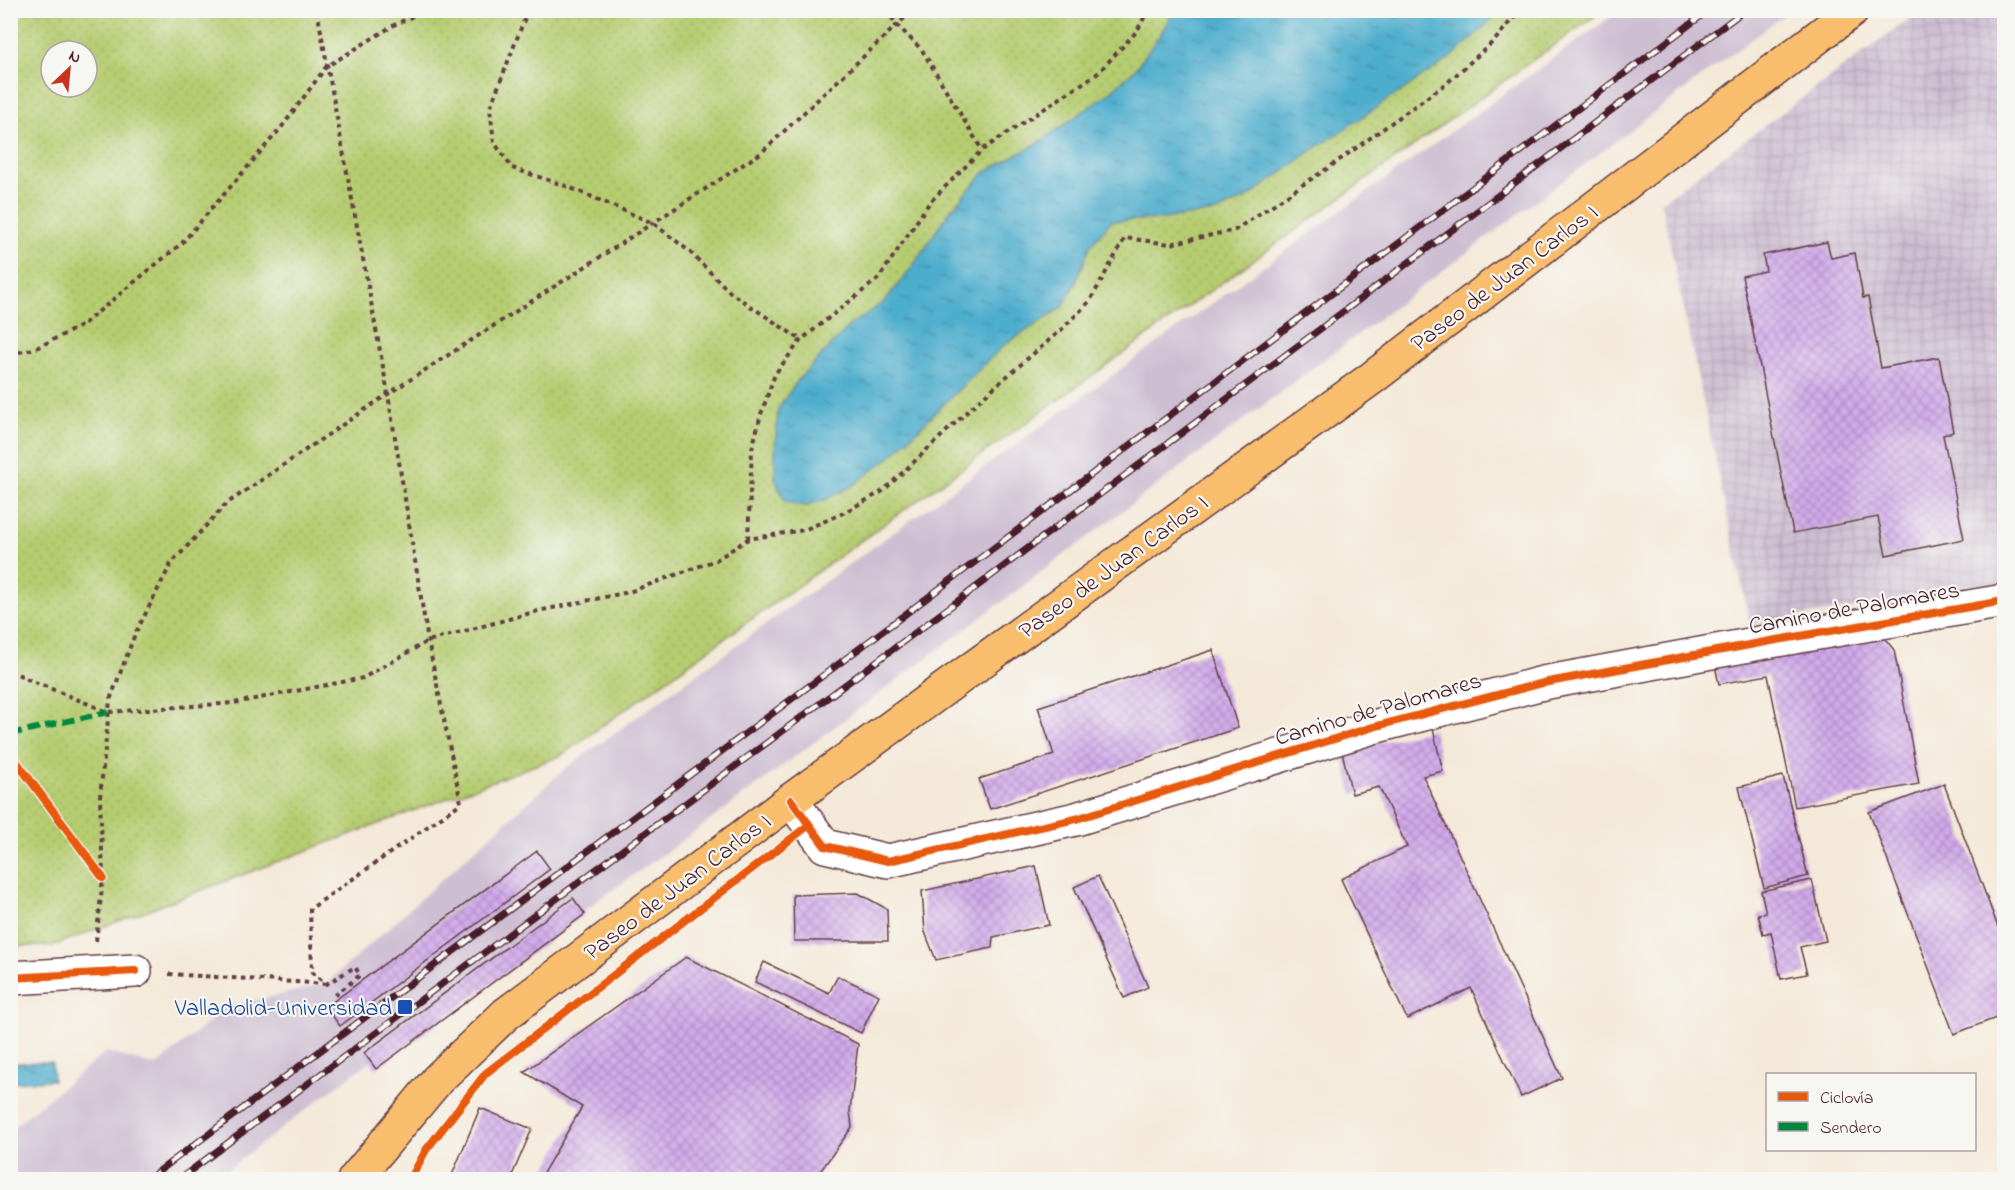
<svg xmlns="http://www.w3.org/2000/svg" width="2015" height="1190" font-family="'Indie Flower',sans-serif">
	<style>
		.industrial { fill: url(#industrial-grid) }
		.railway { fill: #cdbed2 }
		.park { fill: url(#park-dots); stroke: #80764e; stroke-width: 1.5; fill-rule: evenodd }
		.water { fill: url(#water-ripples); stroke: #4c667c; stroke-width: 1.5 }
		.building { fill: url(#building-cross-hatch) }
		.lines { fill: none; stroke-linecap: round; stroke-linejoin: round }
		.minor-casing { stroke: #643d45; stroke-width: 36 }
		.major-casing { stroke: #643d45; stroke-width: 36 }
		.path { stroke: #643d45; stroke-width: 4; stroke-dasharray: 4.5 4.5; stroke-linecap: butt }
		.minor { stroke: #fff; stroke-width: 33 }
		.major { stroke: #f9be6d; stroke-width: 33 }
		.rail-casing { stroke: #4a1f2b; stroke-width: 7 }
		.rail { stroke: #f6f6f2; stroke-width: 4.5; stroke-dasharray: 14; stroke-linecap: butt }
		.quiet { stroke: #00873e; stroke-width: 6; stroke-dasharray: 12 6; stroke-linecap: butt }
		.cycleway-casing { stroke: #f6f6f2; stroke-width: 11 }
		.cycleway { stroke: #e8590c; stroke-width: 8 }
		.transit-dot { fill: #1a4fb4; stroke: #f6f6f2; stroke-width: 2 }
		.labels { text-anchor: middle; stroke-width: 4.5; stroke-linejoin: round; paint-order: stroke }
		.street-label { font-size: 24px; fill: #4a1f2b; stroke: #f6f6f2 }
		.transit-label { font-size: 24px; fill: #164399; stroke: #f6f6f2; text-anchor: end }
	</style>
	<defs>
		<pattern id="industrial-grid" width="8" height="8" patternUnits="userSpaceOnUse" patternTransform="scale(1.5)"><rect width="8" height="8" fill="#cdbed2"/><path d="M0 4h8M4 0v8" fill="none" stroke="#b2a3b4"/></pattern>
		<pattern id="park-dots" width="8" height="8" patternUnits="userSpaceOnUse" patternTransform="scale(1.5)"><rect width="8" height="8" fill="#b5cc70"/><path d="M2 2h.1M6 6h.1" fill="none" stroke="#9daf61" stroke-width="1.8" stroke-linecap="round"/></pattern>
		<pattern id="water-ripples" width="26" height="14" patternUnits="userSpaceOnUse" patternTransform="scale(1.5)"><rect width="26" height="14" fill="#4eadcd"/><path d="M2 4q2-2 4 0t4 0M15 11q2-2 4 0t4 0" fill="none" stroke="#438ca7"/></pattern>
		<pattern id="building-cross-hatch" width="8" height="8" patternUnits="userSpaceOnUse" patternTransform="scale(1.5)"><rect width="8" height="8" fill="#d2aaeb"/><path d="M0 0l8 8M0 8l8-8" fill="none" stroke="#ac8abf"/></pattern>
	</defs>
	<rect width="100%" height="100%" fill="#f6f6f2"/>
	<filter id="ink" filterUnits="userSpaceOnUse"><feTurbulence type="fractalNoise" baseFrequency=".0167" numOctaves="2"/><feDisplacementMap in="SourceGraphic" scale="12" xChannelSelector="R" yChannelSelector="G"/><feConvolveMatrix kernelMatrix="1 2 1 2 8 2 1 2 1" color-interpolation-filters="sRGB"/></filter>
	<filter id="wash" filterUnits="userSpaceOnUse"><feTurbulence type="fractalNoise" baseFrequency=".008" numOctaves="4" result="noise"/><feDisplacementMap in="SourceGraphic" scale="24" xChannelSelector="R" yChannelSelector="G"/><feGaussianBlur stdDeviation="1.35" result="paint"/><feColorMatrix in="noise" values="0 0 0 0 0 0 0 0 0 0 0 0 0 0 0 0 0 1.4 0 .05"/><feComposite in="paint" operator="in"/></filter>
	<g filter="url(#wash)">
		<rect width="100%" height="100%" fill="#f4e9d8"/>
		<polygon class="industrial" points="1920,11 2004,11 2004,585 1750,624 1661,202"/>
		<polygon class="railway" points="1619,11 1789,11 696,831 374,1058 215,1179 11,1179 10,1130 106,1052 156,1066 227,1007 326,984 566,768"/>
		<path class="park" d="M10,11H1602L560,756L52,946H11ZM51,51H87V87H51Z"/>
		<g class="water">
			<polygon points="1174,10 1501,11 1452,57 1307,154 1250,196 1217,212 1163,219 1111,221 1090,246 1077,280 1063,307 1004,345 889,458 852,486 824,500 804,506 785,501 775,479 775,449 778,409 798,380 850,325 884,302 910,270 949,212 985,172 1038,143 1108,94 1136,68 1160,35"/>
			<polygon points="52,1062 53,1080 11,1082 11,1063"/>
		</g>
		<g id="blocks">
			<g class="building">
				<polygon points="1827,242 1831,258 1855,253 1863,298 1868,297 1881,368 1939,357 1953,432 1943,435 1964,539 1886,555 1878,517 1793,533 1742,276 1766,271 1763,255"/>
				<polygon points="1880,632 1894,650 1919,784 1795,807 1768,675 1719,684 1714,661"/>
				<polygon points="1213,650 1238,728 990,809 979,779 1054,755 1038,707"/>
				<polygon points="1433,729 1443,771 1423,776 1562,1078 1521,1097 1471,988 1407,1019 1341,879 1407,847 1379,787 1352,794 1342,752"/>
				<polygon points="1783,776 1808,876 1764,888 1739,787"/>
				<polygon points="1944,784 2004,943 2004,1015 1954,1034 1869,812"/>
				<polygon points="537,851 550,869 340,1026 326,1007"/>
				<polygon points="1036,866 1049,925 993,937 992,948 936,960 925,932 922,891"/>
				<polygon points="1098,876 1148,987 1124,998 1074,887"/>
				<polygon points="1812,880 1826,941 1800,947 1807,974 1781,979 1771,932 1763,934 1758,914 1766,913 1761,891"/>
				<polygon points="858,893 887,909 888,941 794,941 793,895"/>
				<polygon points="573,898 585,914 376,1069 364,1053"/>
				<polygon points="686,957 858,1044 850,1111 852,1127 814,1180 539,1180 582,1107 524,1072"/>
				<polygon points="764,962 829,993 838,976 879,995 861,1033 755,982"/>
				<polygon points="480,1108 532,1129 510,1180 450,1180"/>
			</g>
		</g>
	</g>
	<g filter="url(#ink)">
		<use href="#blocks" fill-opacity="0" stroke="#643d45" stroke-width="1.5"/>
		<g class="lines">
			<g class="minor-casing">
				<g id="minor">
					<polyline points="791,800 825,846 888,861 1076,819 1373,727 1543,683 1771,641 2004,601"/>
					<polyline points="10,978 135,971"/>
				</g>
			</g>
			<g class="major-casing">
				<polyline id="major" points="354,1180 438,1079 506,1014 791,800 1372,378 1853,10"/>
			</g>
			<g class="path">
				<polyline points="317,10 388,394 428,641 461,803 310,909 312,972 326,984 355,967 360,975 333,997"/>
				<polyline points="528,10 490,108 494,142 512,168 566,186 653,223 689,251 731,293 801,340"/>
				<polyline points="886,10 897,25 922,50 982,150"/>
				<polyline points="10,354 34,349 81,326 182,243 281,128 326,67 394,25 426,10"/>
				<polyline points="748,539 752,449 761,414 775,374 801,340 879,278 929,203 982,150 1098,73 1137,31 1148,10"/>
				<polyline points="10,670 25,678 108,712 234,703 363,678 428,641 538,611 629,592 716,560 748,539 804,530 843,513 883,491 985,395 1060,331 1090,301 1125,238 1170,244 1235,230 1331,166 1447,83 1495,40 1520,10"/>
				<polyline points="96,941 103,878 100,797 110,700 135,634 171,564 226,504 388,394 761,153 913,10"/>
				<polyline points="169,974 326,984"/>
			</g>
			<use href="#minor" class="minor"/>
			<use href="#major" class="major"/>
			<g class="rail-casing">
				<g id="rail">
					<polyline points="147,1180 943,586 1709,10"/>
					<polyline points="178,1180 955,603 1745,10"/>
				</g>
			</g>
			<use href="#rail" class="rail"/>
			<polyline class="quiet" points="10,734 108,712"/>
			<g class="cycleway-casing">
				<g id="cycleway">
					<polyline points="10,753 103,878"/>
					<polyline points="791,800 825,846 888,861 1076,819 1373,727 1543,683 1771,641 2004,601"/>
					<polyline points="10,978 135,971"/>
					<polyline points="410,1180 426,1150 486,1073 809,825"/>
				</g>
			</g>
			<use href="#cycleway" class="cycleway"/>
		</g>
	</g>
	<rect class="transit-dot" x="397" y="999" width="16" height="16" rx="3"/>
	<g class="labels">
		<g class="street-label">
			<text transform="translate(1504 277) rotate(-37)" y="8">Paseo de Juan Carlos I</text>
			<text transform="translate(1113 566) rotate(-36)" y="8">Paseo de Juan Carlos I</text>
			<text transform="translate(1854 607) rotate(-10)" y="8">Camino de Palomares</text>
			<text transform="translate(1378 708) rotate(-16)" y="8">Camino de Palomares</text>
			<text transform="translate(677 886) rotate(-37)" y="8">Paseo de Juan Carlos I</text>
		</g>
		<g class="transit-label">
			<text x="392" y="1015">Valladolid-Universidad</text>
		</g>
	</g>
	<rect width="2015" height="1190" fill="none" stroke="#f6f6f2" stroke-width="36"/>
	<rect x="1766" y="1073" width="210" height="78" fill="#f6f6f2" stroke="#b1a0a2" stroke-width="1.5"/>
	<rect x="1778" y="1092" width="30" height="9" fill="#e8590c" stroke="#b1a0a2" stroke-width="1.5"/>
	<text x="1820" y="1103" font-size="18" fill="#4a1f2b">Ciclovía</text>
	<rect x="1778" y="1122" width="30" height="9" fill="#00873e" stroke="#b1a0a2" stroke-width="1.5"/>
	<text x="1820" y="1133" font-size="18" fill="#4a1f2b">Sendero</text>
	<g transform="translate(69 69) rotate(26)"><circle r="28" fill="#f6f6f2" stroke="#b1a0a2" stroke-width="1.5"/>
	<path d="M0-4.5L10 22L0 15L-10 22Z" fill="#c8321e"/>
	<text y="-9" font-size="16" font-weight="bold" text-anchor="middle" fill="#4a1f2b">N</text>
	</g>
</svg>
